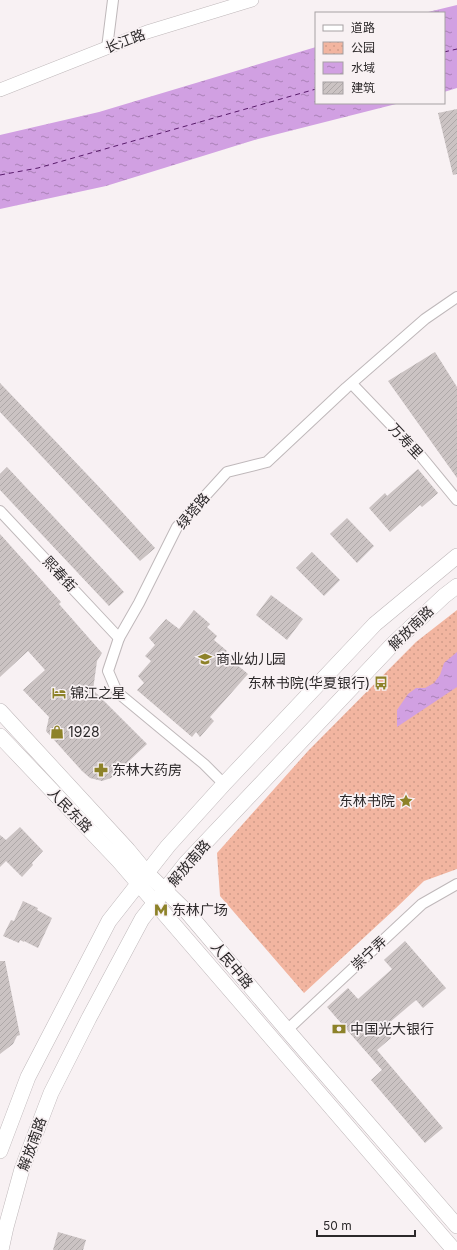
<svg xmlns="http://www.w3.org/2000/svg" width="457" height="1250" font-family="Inter,'Noto Sans SC',sans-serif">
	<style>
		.park { fill: url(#park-dots) }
		.water { fill: url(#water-ripples) }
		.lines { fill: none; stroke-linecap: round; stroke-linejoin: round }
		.ferry { stroke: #571a69; stroke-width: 1; stroke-dasharray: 5 4; stroke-linecap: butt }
		.building { fill: url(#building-hatch) }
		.minor-casing { stroke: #bfb8ba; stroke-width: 12 }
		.tertiary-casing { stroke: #bfb8ba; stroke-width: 14 }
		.secondary-casing { stroke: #bfb8ba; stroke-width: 16 }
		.minor { stroke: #fff; stroke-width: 10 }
		.tertiary { stroke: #fff; stroke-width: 13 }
		.secondary { stroke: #fff; stroke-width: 15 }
		.labels { text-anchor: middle; stroke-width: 3.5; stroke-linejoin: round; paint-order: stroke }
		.street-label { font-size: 14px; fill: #2c292a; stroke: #f8f1f3 }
		.poi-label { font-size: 14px; fill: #2c292a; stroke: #f8f1f3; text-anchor: start }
	</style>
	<defs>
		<pattern id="park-dots" width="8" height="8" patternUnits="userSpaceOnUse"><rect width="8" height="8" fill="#f2b5a0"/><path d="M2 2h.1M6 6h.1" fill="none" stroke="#d09c8a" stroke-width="1.8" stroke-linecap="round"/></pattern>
		<pattern id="water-ripples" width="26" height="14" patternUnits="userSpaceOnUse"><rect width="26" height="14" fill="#d1a0e2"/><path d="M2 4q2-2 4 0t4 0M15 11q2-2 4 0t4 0" fill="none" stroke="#aa82b7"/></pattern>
		<pattern id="building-hatch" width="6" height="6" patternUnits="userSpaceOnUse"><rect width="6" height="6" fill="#cbc3c3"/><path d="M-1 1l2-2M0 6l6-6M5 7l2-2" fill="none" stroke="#aea8a8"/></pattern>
	</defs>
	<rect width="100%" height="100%" fill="#f8f1f3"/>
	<polygon class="park" points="457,610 457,869 424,881 396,908 304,993 220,896 217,853 308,751 416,642"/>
	<g class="water">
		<polygon points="457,5 457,88 444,92 444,13 424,13"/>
		<polygon points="316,47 316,103 400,103 258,139 106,186 0,209 0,135 99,112"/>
		<polygon points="457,652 457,687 397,727 397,710 408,694 416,688 425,688 434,683 440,675 444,663"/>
	</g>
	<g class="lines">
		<g class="ferry">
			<polyline points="444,52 457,49"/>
			<polyline points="0,175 38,168 316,89"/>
		</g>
	</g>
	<g class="building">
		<polygon points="457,109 457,174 453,175 438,113"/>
		<polygon points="435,352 457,387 457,478 388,381"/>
		<polygon points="0,383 102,490 155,548 140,561 0,412"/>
		<polygon points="7,467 124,592 109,606 0,490 0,474"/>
		<polygon points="418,469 438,493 422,507 420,505 390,532 369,508 385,493 387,496"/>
		<polygon points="347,518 374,546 357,563 330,534"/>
		<polygon points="0,534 61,602 59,604 102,653 97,661 93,690 147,744 111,778 102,781 90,778 82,771 46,731 49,717 23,690 45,670 28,651 0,677"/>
		<polygon points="312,552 340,580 324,596 296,568"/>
		<polygon points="271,595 303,619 287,640 256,615"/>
		<polygon points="194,610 210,624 207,627 217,636 214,640 227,651 224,654 248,674 210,717 214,721 200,737 196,732 192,737 137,690 144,683 138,676 151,661 145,656 155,645 149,638 166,619 179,629"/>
		<polygon points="20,827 43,851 32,863 33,865 22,877 6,861 0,867 0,835 6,840"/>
		<polygon points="23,901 38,908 37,910 52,918 38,948 24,941 24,942 20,940 19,943 3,936 11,920 14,921"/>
		<polygon points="405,941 446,988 423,1008 416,1000 383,1028 391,1038 377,1050 443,1128 425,1143 371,1080 382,1070 327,1007 348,988 358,999 392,969 384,960"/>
		<polygon points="0,961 5,961 20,1035 17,1036 13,1044 0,1054"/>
		<polygon points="58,1232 86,1240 83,1250 53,1250"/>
	</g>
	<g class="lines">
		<g class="minor-casing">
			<g id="minor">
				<polyline points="107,48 113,0"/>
				<polyline points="352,384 420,455 457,500"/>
				<polyline points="0,511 119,638"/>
				<polyline points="224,784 204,764 117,692 108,671 119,638 139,603 177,527 227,472 267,462 346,388 425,319 457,297"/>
				<polyline points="287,1030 422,904 457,884"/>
			</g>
		</g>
		<g class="tertiary-casing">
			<polyline id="tertiary" points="0,90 147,32 252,0"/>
		</g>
		<g class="secondary-casing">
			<g id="secondary">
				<polyline points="0,711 128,850 147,873 188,913 287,1030 457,1226"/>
				<polyline points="0,736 119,861 454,1250"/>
				<polyline points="0,1151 28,1077 109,921 168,846 224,784 375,624 457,556"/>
				<polyline points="1,1250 6,1227 22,1169 51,1093 89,1018 142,919 186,863 393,644 444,596 457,586"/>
			</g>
		</g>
		<use href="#minor" class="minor"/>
		<use href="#tertiary" class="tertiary"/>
		<use href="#secondary" class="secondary"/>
	</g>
	<defs>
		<g id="school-bare" transform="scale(1.08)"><path d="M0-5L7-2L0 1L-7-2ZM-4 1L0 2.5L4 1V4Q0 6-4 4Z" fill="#8d8229" stroke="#f8f1f3" stroke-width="2.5" paint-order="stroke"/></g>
		<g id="bus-bare" transform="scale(1.08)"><path d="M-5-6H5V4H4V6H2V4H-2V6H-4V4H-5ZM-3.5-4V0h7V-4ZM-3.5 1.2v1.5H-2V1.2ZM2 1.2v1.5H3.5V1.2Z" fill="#8d8229" stroke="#f8f1f3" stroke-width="2.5" paint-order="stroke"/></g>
		<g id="hotel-bare" transform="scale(1.08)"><path d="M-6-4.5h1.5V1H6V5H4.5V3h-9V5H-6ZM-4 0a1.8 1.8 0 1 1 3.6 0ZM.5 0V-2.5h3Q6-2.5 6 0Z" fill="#8d8229" stroke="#f8f1f3" stroke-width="2.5" paint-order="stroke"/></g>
		<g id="shop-bare" transform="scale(1.08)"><path d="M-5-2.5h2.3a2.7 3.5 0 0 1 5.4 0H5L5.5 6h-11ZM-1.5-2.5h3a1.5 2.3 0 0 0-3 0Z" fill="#8d8229" stroke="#f8f1f3" stroke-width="2.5" paint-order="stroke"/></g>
		<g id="pharmacy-bare" transform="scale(1.08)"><path d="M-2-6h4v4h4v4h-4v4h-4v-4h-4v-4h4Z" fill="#8d8229" stroke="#f8f1f3" stroke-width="2.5" paint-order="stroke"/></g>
		<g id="sight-bare" transform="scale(1.08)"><path d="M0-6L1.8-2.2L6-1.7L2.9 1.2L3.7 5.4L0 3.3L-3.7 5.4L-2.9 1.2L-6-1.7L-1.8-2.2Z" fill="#8d8229" stroke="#f8f1f3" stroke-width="2.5" paint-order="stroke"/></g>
		<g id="metro-bare" transform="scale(1.08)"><path d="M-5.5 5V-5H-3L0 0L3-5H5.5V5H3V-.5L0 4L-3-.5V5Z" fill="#8d8229" stroke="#f8f1f3" stroke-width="2.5" paint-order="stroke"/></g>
		<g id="bank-bare" transform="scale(1.08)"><path d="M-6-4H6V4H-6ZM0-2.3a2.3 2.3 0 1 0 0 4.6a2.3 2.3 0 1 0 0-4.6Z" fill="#8d8229" stroke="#f8f1f3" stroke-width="2.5" paint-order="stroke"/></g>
	</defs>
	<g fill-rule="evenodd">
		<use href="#school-bare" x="205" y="659"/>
		<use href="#bus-bare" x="381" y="683"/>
		<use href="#hotel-bare" x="59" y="693"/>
		<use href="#shop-bare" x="57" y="732"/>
		<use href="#pharmacy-bare" x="101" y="770"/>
		<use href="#sight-bare" x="406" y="801"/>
		<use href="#metro-bare" x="161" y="910"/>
		<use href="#bank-bare" x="339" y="1029"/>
	</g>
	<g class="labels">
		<g class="street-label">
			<text transform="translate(125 41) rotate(-21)" y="5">长江路</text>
			<text transform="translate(406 441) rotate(47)" y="5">万寿里</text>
			<text transform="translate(193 511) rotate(-50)" y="5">绿塔路</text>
			<text transform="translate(60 574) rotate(47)" y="5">熙春街</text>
			<text transform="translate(411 628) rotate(-44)" y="5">解放南路</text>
			<text transform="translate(70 810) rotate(46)" y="5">人民东路</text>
			<text transform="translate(189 863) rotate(-49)" y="5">解放南路</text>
			<text transform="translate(369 953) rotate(-43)" y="5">崇宁弄</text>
			<text transform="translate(232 965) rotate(50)" y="5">人民中路</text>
			<text transform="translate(32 1144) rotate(-70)" y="5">解放南路</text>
		</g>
		<g class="poi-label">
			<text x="216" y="664">商业幼儿园</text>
			<text x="370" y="688" text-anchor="end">东林书院(华夏银行)</text>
			<text x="70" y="698">锦江之星</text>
			<text x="68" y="737">1928</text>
			<text x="112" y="775">东林大药房</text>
			<text x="395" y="806" text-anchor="end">东林书院</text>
			<text x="172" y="915">东林广场</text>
			<text x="350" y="1034">中国光大银行</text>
		</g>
	</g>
	<rect x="315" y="12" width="130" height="92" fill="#f8f1f3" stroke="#a6a1a3"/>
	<rect x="323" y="25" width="20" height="6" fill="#ffffff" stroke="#a6a1a3"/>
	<text x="351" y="32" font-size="12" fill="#2c292a">道路</text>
	<rect x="323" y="42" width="20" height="12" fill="url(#park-dots)" stroke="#a6a1a3"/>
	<text x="351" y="52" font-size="12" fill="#2c292a">公园</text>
	<rect x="323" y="62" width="20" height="12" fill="url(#water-ripples)" stroke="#a6a1a3"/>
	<text x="351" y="72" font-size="12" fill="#2c292a">水域</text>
	<rect x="323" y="82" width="20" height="12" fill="url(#building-hatch)" stroke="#a6a1a3"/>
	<text x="351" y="92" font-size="12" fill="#2c292a">建筑</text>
	<path d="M317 1230v6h98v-6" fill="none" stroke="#2c292a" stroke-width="2"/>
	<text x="323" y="1230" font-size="12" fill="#2c292a" stroke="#f8f1f3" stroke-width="3" paint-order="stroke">50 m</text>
</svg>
